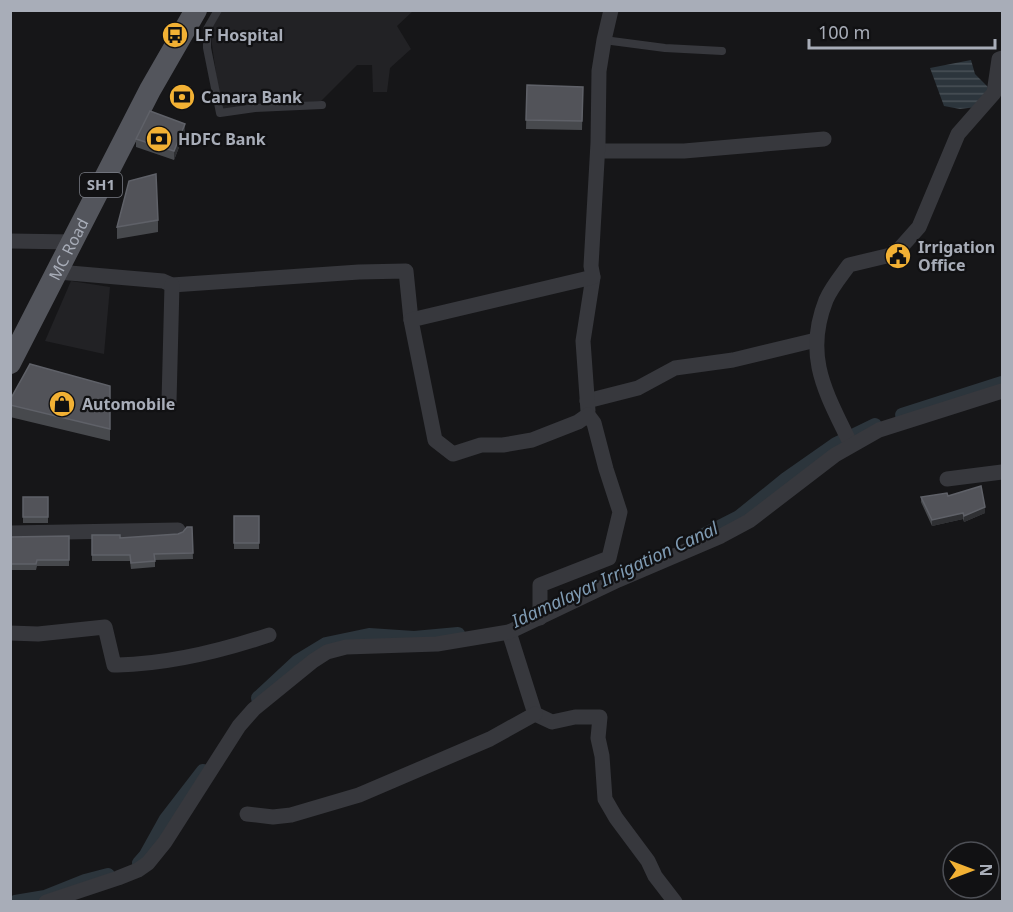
<svg xmlns="http://www.w3.org/2000/svg" width="1013" height="912" font-family="'Noto Sans',sans-serif">
	<style>
		.built { fill: #222225 }
		.water { fill: url(#water-rules) }
		.lines { fill: none; stroke-linecap: round; stroke-linejoin: round }
		.canal { stroke: #2c353c; stroke-width: 14 }
		.service { stroke: #37383d; stroke-width: 8 }
		.minor { stroke: #37383d; stroke-width: 15 }
		.primary { stroke: #53555c; stroke-width: 22 }
		.wall { fill: #47494d }
		.shaded-wall { fill: #2f3033 }
		.building { fill: #525359; stroke: #5f6168; stroke-width: 1.5 }
		.labels { text-anchor: middle; stroke-width: 4.5; stroke-linejoin: round; paint-order: stroke }
		.shield { fill: #111113; stroke: #7b7e86; stroke-width: 1.5 }
		.shield-label { font-size: 15px; font-weight: bold; fill: #a8adb8 }
		.poi-label { font-size: 16px; font-weight: bold; fill: #a8adb8; stroke: #111113; text-anchor: start }
		.street-label { font-size: 16px; fill: #a8adb8; stroke: #111113 }
		.water-label { font-size: 18px; font-style: italic; fill: #7f9bb3; stroke: #111113 }
	</style>
	<defs>
		<pattern id="water-rules" width="6" height="5" patternUnits="userSpaceOnUse" patternTransform="scale(1.5)"><rect width="6" height="5" fill="#2c353c"/><path d="M0 2.5h6" fill="none" stroke="#485056"/></pattern>
	</defs>
	<rect width="100%" height="100%" fill="#161618"/>
	<g class="built">
		<polygon points="221,11 413,11 397,26 411,49 390,68 387,92 373,92 372,65 357,65 321,101 221,110 210,30"/>
		<polygon points="71,281 110,287 104,354 45,341"/>
	</g>
	<polygon class="water" points="971,60 975,74 989,88 976,107 960,109 944,106 930,68"/>
	<g class="lines">
		<g class="canal">
			<polyline points="902,415 1002,383"/>
			<polyline points="692,541 739,517 786,479 836,444 875,425"/>
			<polyline points="258,698 298,661 326,644 369,635 414,638 458,634"/>
			<polyline points="139,863 146,855 166,819 203,771"/>
			<polyline points="15,902 45,897 85,881 108,875"/>
		</g>
		<g class="service">
			<polyline points="218,10 207,29 207,48 220,113 255,108 322,105"/>
			<polyline points="604,40 665,48 722,51"/>
		</g>
		<g class="minor">
			<polyline points="598,151 684,151 824,139"/>
			<polyline points="10,241 74,242"/>
			<polyline points="58,272 163,281 172,285 359,272 406,271 411,320"/>
			<polyline points="587,401 638,388 675,368 733,360 816,340"/>
			<polyline points="169,402 172,285"/>
			<polyline points="588,411 583,341 593,277"/>
			<path d="M851,445C827,394 803,358 826,300C831,288 841,276 849,265L895,254L919,227L958,134L994,93L999,59L1002,58"/>
			<polyline points="947,479 1002,472"/>
			<polyline points="10,533 178,530"/>
			<polyline points="540,618 540,585 609,558 620,512 606,469 594,423 588,415 578,422 532,440 503,445 481,445 453,454 435,440 411,320 593,277 591,266 598,143 599,71 604,40 611,10"/>
			<polyline points="509,632 535,714 552,722 575,717 600,717 598,738 602,756 605,799 616,818 648,861 655,876 675,902"/>
			<path d="M10,633L38,634L105,627L114,665H118C170,664 221,651 269,635"/>
			<polyline points="247,814 273,817 291,815 359,795 490,739 535,714"/>
			<polyline points="46,902 118,878 138,870 148,863 165,842 239,726 254,709 313,661 327,652 346,647 437,644 509,632 618,580 721,536 749,521 835,455 879,430 1002,391"/>
		</g>
		<path class="primary" id="s1" d="M10,363L150,90L196,10"/>
	</g>
	<g class="wall">
		<polygon points="527,85 583,87 582,130 526,129"/>
		<polygon points="185,132 174,160 136,147 136,139"/>
		<polygon points="158,220 158,232 117,239 117,227"/>
		<polygon points="110,386 110,441 10,417 10,400"/>
		<polygon points="948,496 985,513 964,522 963,519 932,526 921,502 921,497"/>
		<rect x="23" y="497" width="25" height="26"/>
		<rect x="234" y="516" width="25" height="33"/>
		<polygon points="192,527 193,559 155,560 155,567 131,569 130,561 92,561 92,535 120,538 178,534 183,532"/>
		<polygon points="69,536 69,566 37,566 36,570 10,570 10,537"/>
	</g>
	<g class="shaded-wall">
		<polygon points="185,124 185,132 174,160 174,151"/>
		<polygon points="985,507 985,513 964,522 964,516"/>
		<polygon points="963,513 963,519 932,526 932,520"/>
	</g>
	<g class="building">
		<polygon points="527,85 583,87 582,121 526,120"/>
		<polygon points="150,111 185,124 174,151 136,139"/>
		<polygon points="156,174 158,220 117,227 129,181"/>
		<polygon points="30,364 110,386 110,429 10,405 10,400"/>
		<polygon points="981,486 985,507 964,516 963,513 932,520 921,497 947,493 948,496"/>
		<rect x="23" y="497" width="25" height="20"/>
		<rect x="234" y="516" width="25" height="27"/>
		<polygon points="187,527 192,527 193,553 154,554 155,561 131,563 130,555 92,555 92,535 120,535 120,538 178,534 183,532"/>
		<polygon points="69,536 69,560 37,560 36,564 10,564 10,537"/>
	</g>
	<defs>
		<g id="bus-disc" transform="scale(1.35)"><circle r="9.5" fill="#f2b134" stroke="#111113"/><path d="M-5-6H5V4H4V6H2V4H-2V6H-4V4H-5ZM-3.5-4V0h7V-4ZM-3.5 1.2v1.5H-2V1.2ZM2 1.2v1.5H3.5V1.2Z" fill="#111"/></g>
		<g id="bank-disc" transform="scale(1.35)"><circle r="9.5" fill="#f2b134" stroke="#111113"/><path d="M-6-4H6V4H-6ZM0-2.3a2.3 2.3 0 1 0 0 4.6a2.3 2.3 0 1 0 0-4.6Z" fill="#111"/></g>
		<g id="civic-disc" transform="scale(1.35)"><circle r="9.5" fill="#f2b134" stroke="#111113"/><path d="M-.6-6.5H3V-4.5H.6V-3L4-1V1h2V6H-6V1h2V-1L-.6-3ZM-1.2 2.5V6h2.4V2.5Z" fill="#111"/></g>
		<g id="shop-disc" transform="scale(1.35)"><circle r="9.5" fill="#f2b134" stroke="#111113"/><path d="M-5-2.5h2.3a2.7 3.5 0 0 1 5.4 0H5L5.5 6h-11ZM-1.5-2.5h3a1.5 2.3 0 0 0-3 0Z" fill="#111"/></g>
	</defs>
	<g fill-rule="evenodd">
		<use href="#bus-disc" x="175" y="35"/>
		<use href="#bank-disc" x="182" y="97"/>
		<use href="#bank-disc" x="159" y="139"/>
		<use href="#civic-disc" x="898" y="256"/>
		<use href="#shop-disc" x="62" y="404"/>
	</g>
	<g class="labels">
		<rect class="shield" x="80" y="173" width="42" height="24" rx="4.5"/>
		<g class="shield-label">
			<text x="101" y="190">SH1</text>
		</g>
		<g class="poi-label">
			<text x="195" y="41">LF Hospital</text>
			<text x="201" y="103">Canara Bank</text>
			<text x="178" y="145">HDFC Bank</text>
			<text x="918" y="253">Irrigation<tspan x="918" dy="18">Office</tspan></text>
			<text x="82" y="410">Automobile</text>
		</g>
		<g class="street-label">
			<text dy="6" stroke="none"><textPath href="#s1" startOffset="128">MC Road</textPath></text>
		</g>
		<g class="water-label">
			<text transform="translate(615 575) rotate(-25)" y="6">Idamalayar Irrigation Canal</text>
		</g>
	</g>
	<rect width="1013" height="912" fill="none" stroke="#a8adb8" stroke-width="24"/>
	<g transform="translate(971 870) rotate(90)"><circle r="28" fill="#111113" stroke="#4d4f55" stroke-width="1.5"/>
	<path d="M0-4.5L10 22L0 15L-10 22Z" fill="#f2b134"/>
	<text y="-9" font-size="16" font-weight="bold" text-anchor="middle" fill="#a8adb8">N</text>
	</g>
	<path d="M809 39v9h186v-9" fill="none" stroke="#a8adb8" stroke-width="3"/>
	<text x="818" y="39" font-size="18" fill="#a8adb8" stroke="#111113" stroke-width="4.5" paint-order="stroke">100 m</text>
</svg>
